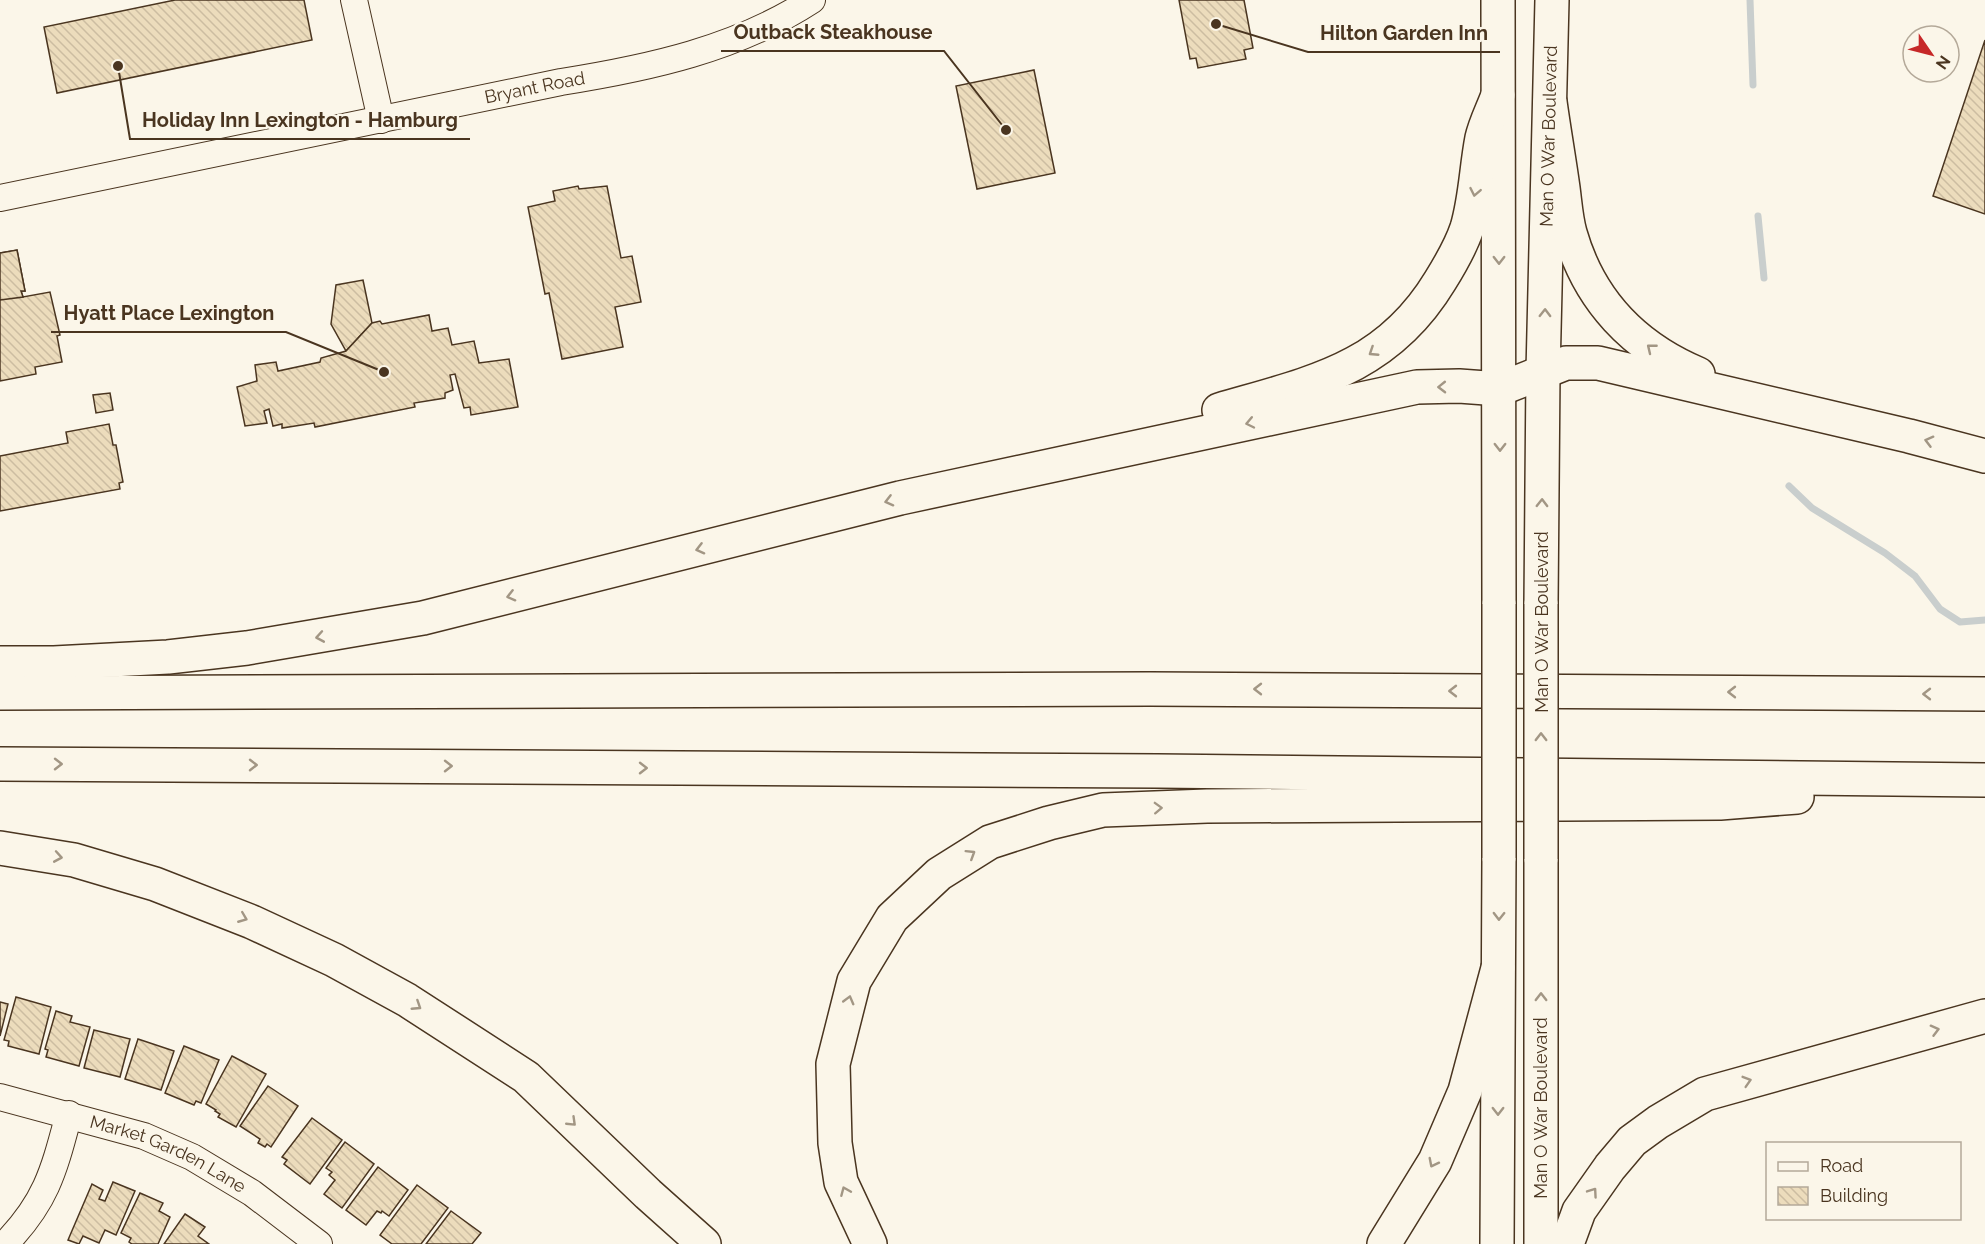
<svg xmlns="http://www.w3.org/2000/svg" width="1985" height="1244" font-family="Raleway,sans-serif">
	<style>
		.lines { fill: none; stroke-linecap: round; stroke-linejoin: round }
		.stream { stroke: #c9cecd; stroke-width: 7 }
		.building { fill: url(#building-back-hatch); stroke: #4a3520; stroke-width: 1.5 }
		.minor-casing { stroke: #4a3520; stroke-width: 28 }
		.major-casing { stroke: #4a3520; stroke-width: 36 }
		.highway-casing { stroke: #4a3520; stroke-width: 36 }
		.minor { stroke: #fbf6e9; stroke-width: 26 }
		.major { stroke: #fbf6e9; stroke-width: 33 }
		.highway { stroke: #fbf6e9; stroke-width: 33 }
		.major-bridge-casing { stroke: #4a3520; stroke-width: 36; stroke-linecap: butt }
		.major-bridge { stroke: #fbf6e9; stroke-width: 33 }
		.oneway { stroke: #a29684 }
		.labels { text-anchor: middle; stroke-width: 4.5; stroke-linejoin: round; paint-order: stroke }
		.street-label { font-size: 18px; fill: #4a3520; stroke: #fbf6e9 }
		.leader { fill: none; stroke: #4a3520; stroke-width: 2 }
		.callout-dot { fill: #4a3520; stroke: #fbf6e9; stroke-width: 2 }
		.callout-label { font-size: 20px; text-anchor: middle; font-weight: bold; fill: #4a3520; stroke: #fbf6e9; stroke-width: 4.5; stroke-linejoin: round; paint-order: stroke }
	</style>
	<defs>
		<pattern id="building-back-hatch" width="6" height="6" patternUnits="userSpaceOnUse" patternTransform="scale(1.5)"><rect width="6" height="6" fill="#ecdcbc"/><path d="M-1 5l2 2M0 0l6 6M5-1l2 2" fill="none" stroke="#ccbda1"/></pattern>
	</defs>
	<rect width="100%" height="100%" fill="#fbf6e9"/>
	<g class="lines">
		<g class="stream">
			<polyline points="1750,0 1753,85"/>
			<polyline points="1758,216 1764,278"/>
			<polyline points="1789,486 1812,508 1885,553 1915,576 1940,609 1960,622 1985,620"/>
		</g>
	</g>
	<g class="building">
		<polygon points="175,0 304,0 312,40 57,93 44,27"/>
		<polygon points="1179,0 1244,0 1253,48 1244,50 1246,59 1198,68 1196,58 1190,59"/>
		<polygon points="1985,40 1985,214 1933,196"/>
		<polygon points="1034,70 1055,173 977,189 956,86"/>
		<polygon points="578,186 579,189 607,186 621,258 632,256 641,302 615,307 623,347 562,359 549,293 545,294 528,207 555,201 553,191"/>
		<polygon points="17,250 25,291 21,291 23,297 50,292 60,335 57,336 62,362 35,367 36,374 0,381 0,253"/>
		<polygon points="17,250 25,291 21,291 23,297 0,300 0,253"/>
		<polygon points="363,280 372,323 346,351 331,324 336,285"/>
		<polygon points="429,315 432,331 448,328 452,345 474,341 479,363 509,359 518,407 471,415 470,407 464,408 455,374 450,375 453,390 445,393 445,398 414,403 415,407 315,427 314,423 282,428 282,424 273,426 269,409 264,411 267,423 245,426 237,387 257,381 255,365 276,362 278,371 320,362 321,358 346,351 372,323 380,321 382,324"/>
		<polygon points="110,393 113,410 96,413 93,395"/>
		<polygon points="109,424 113,445 116,445 123,482 119,483 120,489 0,511 0,456 68,443 66,432"/>
		<polygon points="16,997 51,1007 39,1054 8,1046 9,1041 4,1040"/>
		<polygon points="0,1002 8,1004 0,1036"/>
		<polygon points="56,1011 72,1016 70,1022 90,1027 79,1066 46,1057 48,1050 45,1049"/>
		<polygon points="94,1030 130,1039 120,1077 84,1068"/>
		<polygon points="138,1039 174,1051 161,1090 125,1079"/>
		<polygon points="184,1046 219,1060 201,1103 196,1101 194,1105 165,1093"/>
		<polygon points="232,1056 266,1074 236,1127 218,1117 220,1114 215,1111 216,1110 206,1104"/>
		<polygon points="268,1086 298,1106 271,1147 267,1144 265,1147 258,1143 260,1139 240,1126"/>
		<polygon points="312,1118 342,1140 310,1184 284,1164 287,1160 282,1157"/>
		<polygon points="345,1142 374,1164 342,1208 324,1194 335,1180 329,1175 332,1172 326,1168"/>
		<polygon points="378,1167 408,1190 389,1216 382,1211 381,1213 377,1211 366,1225 346,1210"/>
		<polygon points="113,1182 135,1191 116,1235 105,1230 99,1243 83,1236 79,1244 68,1240 92,1184 103,1190 99,1199 105,1201"/>
		<polygon points="417,1185 448,1208 421,1244 392,1244 380,1235"/>
		<polygon points="140,1193 163,1203 159,1211 170,1217 158,1244 132,1244 129,1242 131,1238 121,1233"/>
		<polygon points="451,1211 481,1233 472,1244 426,1244"/>
		<polygon points="185,1214 205,1227 198,1236 209,1244 164,1244"/>
	</g>
	<g class="lines">
		<g class="minor-casing">
			<g id="minor">
				<polyline points="354,0 381,120"/>
				<path id="s1" d="M0,198L561,82C649,68 737,49 812,0"/>
				<path id="s2" d="M0,1097L144,1136L192,1157L252,1193L319,1244"/>
				<path d="M5,1244C47,1201 54,1170 69,1114"/>
			</g>
		</g>
		<g class="major-casing">
			<g id="major">
				<polyline points="1498,0 1499,604"/>
				<path id="s3" d="M1541,604L1543,372L1552,0"/>
				<polyline points="1497,1244 1499,858"/>
				<polyline points="1541,1244 1541,859"/>
			</g>
		</g>
		<g class="highway-casing">
			<g id="highway">
				<path d="M1550,102C1554,131 1559,159 1563,188C1565,203 1566,219 1570,233C1589,300 1634,347 1698,374"/>
				<path d="M1219,410C1311,383 1386,370 1440,281C1450,265 1461,246 1467,228C1476,197 1476,169 1482,138C1485,124 1493,109 1498,95"/>
				<polyline points="0,663 54,663 168,657 247,648 423,618 900,498 1417,387 1459,386 1500,389 1566,363 1598,363 1909,436 1985,456"/>
				<polyline points="0,693 1150,689 1985,694"/>
				<polyline points="0,764 1158,771 1985,780"/>
				<polyline points="0,848 74,860 155,884 252,922 334,960 407,1000 526,1077 648,1194 704,1244"/>
				<polyline points="870,1244 841,1182 835,1143 833,1064 854,981 892,918 939,874 990,842 1049,823 1103,810 1207,806 1720,803 1797,797"/>
				<polyline points="1384,1244 1435,1161 1465,1091 1498,968"/>
				<polyline points="1567,1244 1579,1211 1610,1167 1632,1141 1658,1122 1705,1094 1985,1016"/>
			</g>
		</g>
		<use href="#minor" class="minor"/>
		<use href="#major" class="major"/>
		<use href="#highway" class="highway"/>
		<g class="major-bridge-casing">
			<g id="major-bridge">
				<polyline points="1499,604 1499,858"/>
				<polyline points="1541,604 1541,859"/>
			</g>
		</g>
		<use href="#major-bridge" class="major-bridge"/>
	</g>
	<defs><path id="oneway-chevron" d="M-2-3.5L2.5 0L-2 3.5" fill="none" stroke-width="1.6" stroke-linecap="round" stroke-linejoin="round" transform="scale(1.5)"/></defs>
	<g class="oneway">
		<use href="#oneway-chevron" transform="translate(1475 192) rotate(101)"/>
		<use href="#oneway-chevron" transform="translate(1499 260) rotate(90)"/>
		<use href="#oneway-chevron" transform="translate(1545 313) rotate(-89)"/>
		<use href="#oneway-chevron" transform="translate(1651 348) rotate(-141)"/>
		<use href="#oneway-chevron" transform="translate(1373 352) rotate(147)"/>
		<use href="#oneway-chevron" transform="translate(1442 387) rotate(179)"/>
		<use href="#oneway-chevron" transform="translate(1250 423) rotate(168)"/>
		<use href="#oneway-chevron" transform="translate(1929 441) rotate(-165)"/>
		<use href="#oneway-chevron" transform="translate(1500 447) rotate(90)"/>
		<use href="#oneway-chevron" transform="translate(889 501) rotate(166)"/>
		<use href="#oneway-chevron" transform="translate(1542 503) rotate(-89)"/>
		<use href="#oneway-chevron" transform="translate(700 549) rotate(166)"/>
		<use href="#oneway-chevron" transform="translate(511 596) rotate(166)"/>
		<use href="#oneway-chevron" transform="translate(320 637) rotate(170)"/>
		<use href="#oneway-chevron" transform="translate(1258 689) rotate(-180)"/>
		<use href="#oneway-chevron" transform="translate(1453 691) rotate(-180)"/>
		<use href="#oneway-chevron" transform="translate(1732 692) rotate(-180)"/>
		<use href="#oneway-chevron" transform="translate(1927 694) rotate(-180)"/>
		<use href="#oneway-chevron" transform="translate(1541 737) rotate(-90)"/>
		<use href="#oneway-chevron" transform="translate(58 764)"/>
		<use href="#oneway-chevron" transform="translate(253 765)"/>
		<use href="#oneway-chevron" transform="translate(448 766)"/>
		<use href="#oneway-chevron" transform="translate(643 768)"/>
		<use href="#oneway-chevron" transform="translate(1158 808) rotate(-2)"/>
		<use href="#oneway-chevron" transform="translate(971 854) rotate(-32)"/>
		<use href="#oneway-chevron" transform="translate(58 857) rotate(10)"/>
		<use href="#oneway-chevron" transform="translate(1499 916) rotate(91)"/>
		<use href="#oneway-chevron" transform="translate(243 918) rotate(22)"/>
		<use href="#oneway-chevron" transform="translate(1541 997) rotate(-90)"/>
		<use href="#oneway-chevron" transform="translate(849 1000) rotate(-75)"/>
		<use href="#oneway-chevron" transform="translate(417 1006) rotate(33)"/>
		<use href="#oneway-chevron" transform="translate(1935 1030) rotate(-15)"/>
		<use href="#oneway-chevron" transform="translate(1747 1081) rotate(-17)"/>
		<use href="#oneway-chevron" transform="translate(1498 1111) rotate(90)"/>
		<use href="#oneway-chevron" transform="translate(572 1122) rotate(44)"/>
		<use href="#oneway-chevron" transform="translate(1433 1163) rotate(117)"/>
		<use href="#oneway-chevron" transform="translate(845 1191) rotate(-113)"/>
		<use href="#oneway-chevron" transform="translate(1593 1192) rotate(-55)"/>
	</g>
	<g class="labels">
		<g class="street-label">
			<text dy="6" stroke="none"><textPath href="#s1" startOffset="546">Bryant Road</textPath></text>
			<text dy="6" stroke="none"><textPath href="#s3" startOffset="468">Man O War Boulevard</textPath></text>
			<text transform="translate(1542 622) rotate(-90)" y="6">Man O War Boulevard</text>
			<text transform="translate(1541 1108) rotate(-90)" y="6">Man O War Boulevard</text>
			<text dy="6" stroke="none"><textPath href="#s2" startOffset="178">Market Garden Lane</textPath></text>
		</g>
	</g>
	<path class="leader" d="M1006 130L944 51H721M1216 24L1308 52H1500M118 66L130 139H470M384 372L286 332H51"/>
	<g class="callout-dot">
		<circle cx="1006" cy="130" r="6"/>
		<circle cx="1216" cy="24" r="6"/>
		<circle cx="118" cy="66" r="6"/>
		<circle cx="384" cy="372" r="6"/>
	</g>
	<g class="callout-label">
		<text x="833" y="39">Outback Steakhouse</text>
		<text x="1404" y="40">Hilton Garden Inn</text>
		<text x="300" y="127">Holiday Inn Lexington - Hamburg</text>
		<text x="169" y="320">Hyatt Place Lexington</text>
	</g>
	<rect x="1766" y="1142" width="195" height="78" fill="#fbf6e9" stroke="#b4a999" stroke-width="1.5"/>
	<rect x="1778" y="1162" width="30" height="9" fill="#fbf6e9" stroke="#b4a999" stroke-width="1.5"/>
	<text x="1820" y="1172" font-size="18" fill="#4a3520">Road</text>
	<rect x="1778" y="1187" width="30" height="18" fill="url(#building-back-hatch)" stroke="#b4a999" stroke-width="1.5"/>
	<text x="1820" y="1202" font-size="18" fill="#4a3520">Building</text>
	<g transform="translate(1931 54) rotate(125)"><circle r="28" fill="#fbf6e9" stroke="#b4a999" stroke-width="1.5"/>
	<path d="M0-4.5L10 22L0 15L-10 22Z" fill="#c62828"/>
	<text y="-9" font-size="16" font-weight="bold" text-anchor="middle" fill="#4a3520">N</text>
	</g>
</svg>
